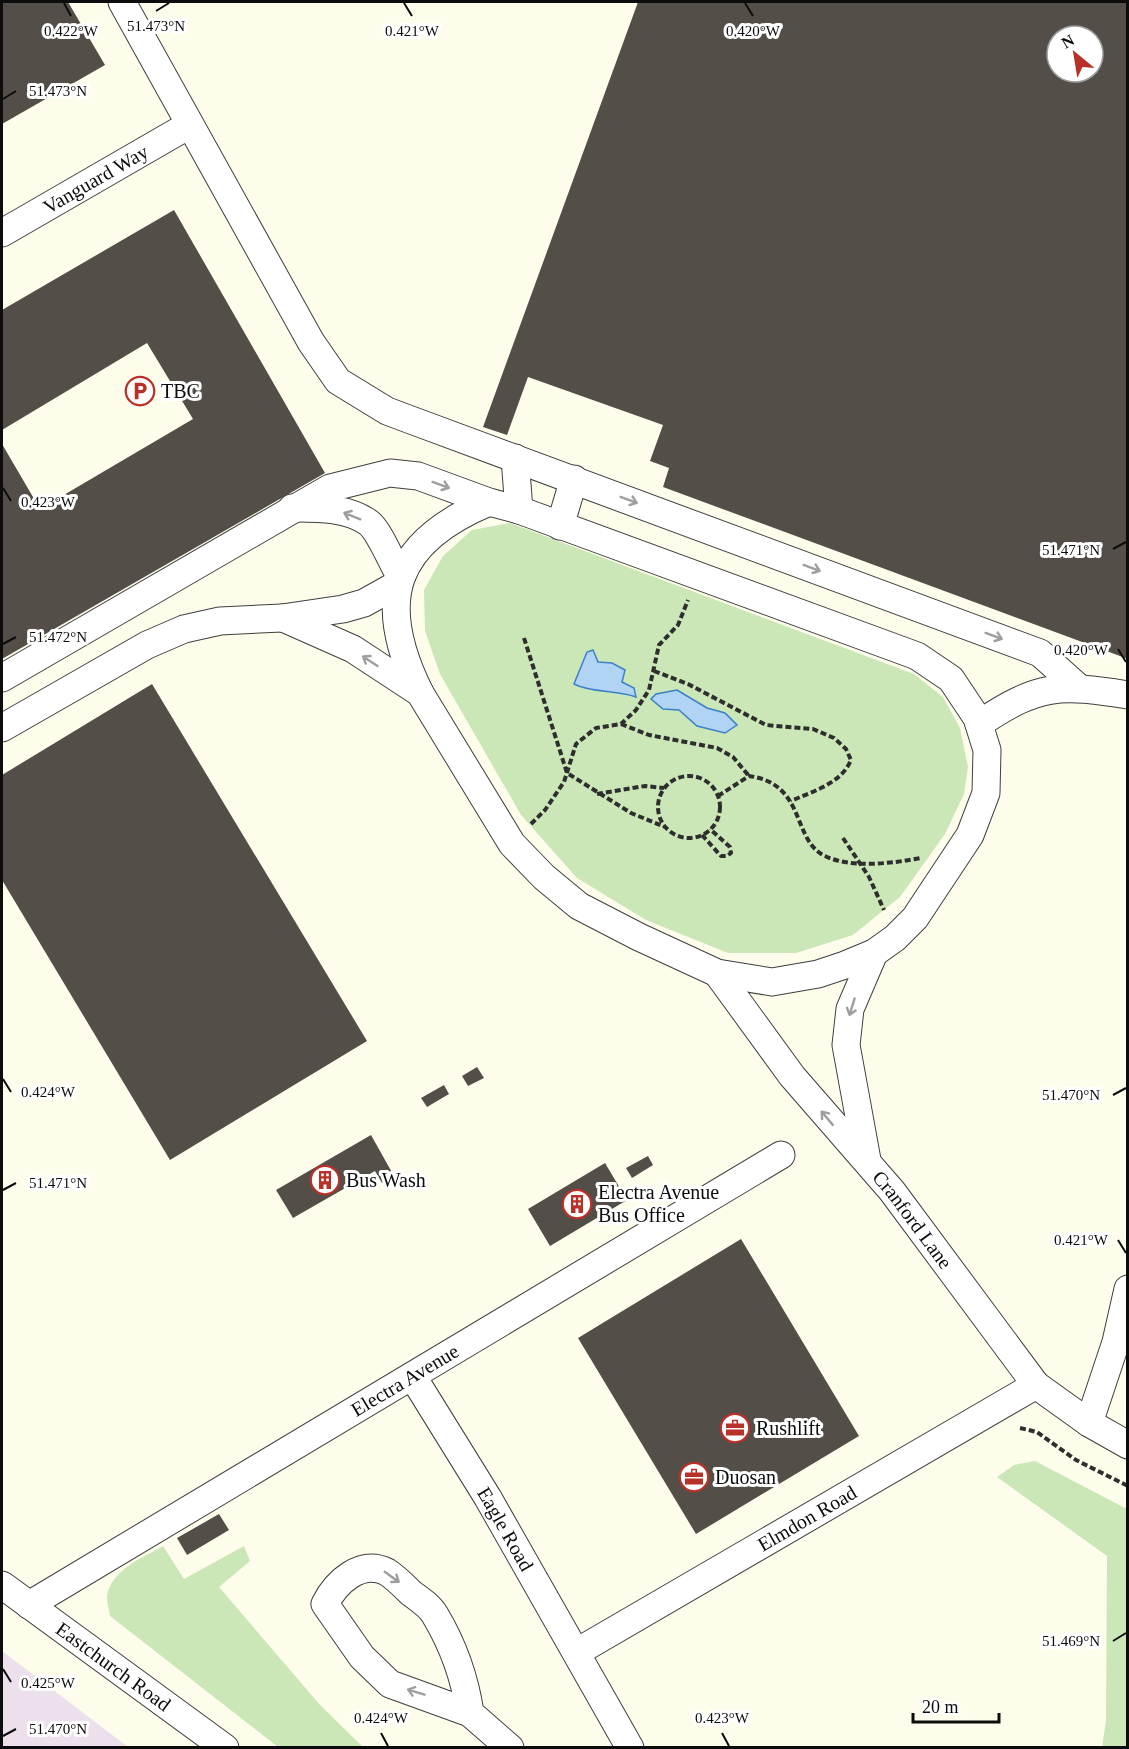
<svg xmlns="http://www.w3.org/2000/svg" width="1129" height="1749" font-family="Georgia,serif">
	<style>
		.industrial { fill: #ebe0eb }
		.green { fill: #cbe7b7 }
		.water { fill: #b2d4f4; stroke: #3b81c9; stroke-width: 1.5 }
		.building { fill: #544e49; fill-rule: evenodd }
		.lines { fill: none; stroke-linecap: round; stroke-linejoin: round }
		.minor-casing { stroke: #3f3f3f; stroke-width: 29 }
		.path { stroke: #2e2e2e; stroke-width: 4; stroke-dasharray: 6 3; stroke-linecap: butt }
		.minor { stroke: #fff; stroke-width: 27 }
		.oneway { stroke: #9e9e9e }
		.ticks { fill: none; stroke: #0c0c0c; stroke-width: 2 }
		.labels { text-anchor: middle; stroke-width: 6; stroke-linejoin: round; paint-order: stroke }
		.street-label { font-size: 20px; fill: #0c0c0c; stroke: #fff }
		.poi-label { font-size: 20px; fill: #0c0c0c; stroke: #fff; text-anchor: start }
		.ticks-label { font-size: 15px; text-anchor: middle; fill: #0c0c0c; stroke: #fff; stroke-width: 6; stroke-linejoin: round; paint-order: stroke }
	</style>
	<rect width="100%" height="100%" fill="#fefdeb"/>
	<polygon class="industrial" points="2,1651 128,1747 2,1747"/>
	<g class="green">
		<polygon points="510,523 914,674 943,697 960,728 968,767 964,794 945,834 900,897 853,935 796,953 728,953 646,920 577,878 521,815 440,674 425,631 424,590 443,556 472,530"/>
		<polygon points="1035,1461 1127,1509 1127,1747 1102,1747 1106,1721 1107,1556 997,1477 1014,1465"/>
		<path d="M163,1546L184,1579L244,1546L250,1561L219,1587L320,1705L363,1747H278L110,1616C109,1610 107,1603 107,1597C110,1570 144,1557 163,1546Z"/>
	</g>
	<g class="water">
		<path d="M593,650L598,662L612,663L625,670L622,682L634,688L636,697C616,690 591,693 574,684L587,652Z"/>
		<polygon points="677,690 707,708 725,713 737,725 725,733 697,726 679,710 663,709 651,699 656,694"/>
	</g>
	<g class="building">
		<polygon points="2,2 68,2 105,65 2,124"/>
		<path d="M638,2H1128V659L663,487L669,468L650,461L663,425L528,377L507,435L483,427ZM1057,36H1093V72H1057Z"/>
		<polygon points="174,210 325,473 2,659 2,444 40,509 193,419 147,343 2,430 2,310"/>
		<polygon points="152,684 367,1041 170,1160 2,880 2,775"/>
		<polygon points="477,1067 484,1078 468,1086 462,1076"/>
		<polygon points="444,1085 449,1094 427,1107 421,1098"/>
		<polygon points="371,1135 394,1176 382,1183 375,1171 293,1218 276,1190"/>
		<polygon points="648,1156 653,1165 632,1178 626,1168"/>
		<polygon points="605,1163 627,1200 550,1246 528,1209"/>
		<polygon points="741,1239 859,1436 696,1534 578,1338"/>
		<polygon points="219,1514 229,1530 187,1555 177,1538"/>
	</g>
	<g class="lines">
		<g class="minor-casing">
			<g id="minor">
				<polyline points="122,2 311,342 338,381 387,411 411,420 1040,653 1078,687"/>
				<path id="s1" d="M2,233L189,125"/>
				<polyline points="515,458 519,510"/>
				<path d="M489,502L519,510L917,656L951,679L977,718L987,750L986,793L970,835L915,918L895,938L874,953L845,965L818,974L772,982L717,973L639,937L579,906L544,877L512,844L420,693C374,600 393,542 489,502Z"/>
				<path d="M292,508C316,508 348,507 369,523C380,532 392,563 400,576"/>
				<polyline points="560,526 574,479"/>
				<polyline points="283,618 353,649 420,693"/>
				<polyline points="2,678 330,488 390,473 418,476 489,502"/>
				<path d="M979,724C1038,684 1059,684 1128,695"/>
				<polyline points="2,728 147,645 184,629 220,621 282,618 343,609 364,603 398,584"/>
				<path id="s2" d="M717,973L792,1076L892,1191L1036,1385L1089,1423L1128,1445"/>
				<polyline points="867,1160 846,1045 850,1009 874,953"/>
				<path id="s3" d="M413,1377L488,1498L630,1748"/>
				<polyline points="1089,1423 1116,1342 1128,1289"/>
				<path id="s4" d="M2,1585L225,1748"/>
				<path id="s5" d="M29,1605L781,1155"/>
				<path id="s6" d="M577,1652L1036,1385"/>
				<path d="M470,1713C465,1679 453,1645 435,1615C430,1606 419,1599 411,1593C404,1586 395,1577 387,1572C361,1559 336,1582 325,1604L362,1657L390,1684L470,1713L510,1748"/>
			</g>
		</g>
		<g class="path">
			<polyline points="524,638 567,773 631,813 665,827"/>
			<path d="M654,671L688,684L766,725L813,729L834,738L846,749L851,760C841,784 813,791 791,801"/>
			<polyline points="621,724 649,735 717,748 733,757 749,776"/>
			<circle cx="689" cy="807" r="31"/>
			<polyline points="597,794 645,786 664,788"/>
			<path d="M718,796L749,776C807,784 791,840 825,856C852,869 893,863 921,858"/>
			<polyline points="531,824 545,810 564,782 576,744 596,728 621,724 636,710 649,690 659,645 678,625 688,600"/>
			<polyline points="702,835 721,856 727,856 731,853 730,847 710,829"/>
			<polyline points="843,838 869,877 884,910"/>
			<polyline points="1020,1428 1037,1432 1076,1460 1128,1486"/>
		</g>
		<use href="#minor" class="minor"/>
	</g>
	<defs><path id="oneway-shaft" d="M-6 0H5M1.5-3L5.5 0L1.5 3" fill="none" stroke-width="1.6" stroke-linecap="round" stroke-linejoin="round" transform="scale(1.5)"/></defs>
	<g class="oneway">
		<use href="#oneway-shaft" transform="translate(441 485) rotate(20)"/>
		<use href="#oneway-shaft" transform="translate(629 500) rotate(20)"/>
		<use href="#oneway-shaft" transform="translate(352 516) rotate(-158)"/>
		<use href="#oneway-shaft" transform="translate(812 568) rotate(20)"/>
		<use href="#oneway-shaft" transform="translate(994 636) rotate(20)"/>
		<use href="#oneway-shaft" transform="translate(370 661) rotate(-147)"/>
		<use href="#oneway-shaft" transform="translate(852 1007) rotate(107)"/>
		<use href="#oneway-shaft" transform="translate(827 1118) rotate(-130)"/>
		<use href="#oneway-shaft" transform="translate(392 1577) rotate(36)"/>
		<use href="#oneway-shaft" transform="translate(416 1692) rotate(-163)"/>
	</g>
	<path class="ticks" d="M64,3L71,16M404,3L412,16M745,3L753,16M156,11L169,3M3,99L16,91M3,488L11,501M1113,549L1126,542M3,644L16,637M1118,649L1126,662M3,1079L11,1092M1113,1095L1126,1088M3,1190L16,1183M1118,1240L1126,1253M1113,1641L1126,1633M3,1669L11,1682M381,1733L388,1746M722,1733L729,1746M3,1736L16,1729"/>
	<defs>
		<g id="parking-ring" transform="scale(1.5)"><circle r="9.5" fill="#fff" stroke="#b73128" stroke-width="1.5"/><path d="M-3.5-5.5H1a3.5 3.5 0 0 1 0 7H-1V5.5H-3.5ZM-1-3.4V-.6H.8a1.4 1.4 0 0 0 0-2.8Z" fill="#b73128"/></g>
		<g id="building-ring" transform="scale(1.5)"><circle r="9.5" fill="#fff" stroke="#b73128" stroke-width="1.5"/><path d="M-4-6H4V6H1V3H-1V6H-4ZM-2.5-4.3h1.7v1.8h-1.7ZM.8-4.3h1.7v1.8H.8ZM-2.5-1h1.7V.8h-1.7ZM.8-1h1.7V.8H.8Z" fill="#b73128"/></g>
		<g id="office-ring" transform="scale(1.5)"><circle r="9.5" fill="#fff" stroke="#b73128" stroke-width="1.5"/><path d="M-6-3h4V-5.5h4V-3h4V5H-6ZM-1-4.5V-3h2v-1.5ZM-6 0V1H6V0Z" fill="#b73128"/></g>
	</defs>
	<g fill-rule="evenodd">
		<use href="#parking-ring" x="140" y="391"/>
		<use href="#building-ring" x="325" y="1180"/>
		<use href="#building-ring" x="577" y="1204"/>
		<use href="#office-ring" x="735" y="1428"/>
		<use href="#office-ring" x="694" y="1477"/>
	</g>
	<g class="labels">
		<g class="street-label">
			<text dy="7" stroke="none"><textPath href="#s1" startOffset="108">Vanguard Way</textPath></text>
			<text dy="7" stroke="none"><textPath href="#s2" startOffset="315">Cranford Lane</textPath></text>
			<text dy="7" stroke="none"><textPath href="#s5" startOffset="438">Electra Avenue</textPath></text>
			<text dy="7" stroke="none"><textPath href="#s6" startOffset="266">Elmdon Road</textPath></text>
			<text dy="7" stroke="none"><textPath href="#s3" startOffset="178">Eagle Road</textPath></text>
			<text dy="7" stroke="none"><textPath href="#s4" startOffset="138">Eastchurch Road</textPath></text>
		</g>
		<g class="poi-label">
			<text x="161" y="398">TBC</text>
			<text x="346" y="1187">Bus Wash</text>
			<text x="598" y="1199">Electra Avenue<tspan x="598" dy="23">Bus Office</tspan></text>
			<text x="756" y="1435">Rushlift</text>
			<text x="715" y="1484">Duosan</text>
		</g>
	</g>
	<g class="ticks-label">
		<text x="156" y="31">51.473°N</text>
		<text x="412" y="36">0.421°W</text>
		<text x="753" y="36">0.420°W</text>
		<text x="71" y="36">0.422°W</text>
		<text x="58" y="96">51.473°N</text>
		<text x="48" y="507">0.423°W</text>
		<text x="1071" y="555">51.471°N</text>
		<text x="58" y="642">51.472°N</text>
		<text x="1081" y="655">0.420°W</text>
		<text x="48" y="1097">0.424°W</text>
		<text x="1071" y="1100">51.470°N</text>
		<text x="58" y="1188">51.471°N</text>
		<text x="1081" y="1245">0.421°W</text>
		<text x="1071" y="1646">51.469°N</text>
		<text x="48" y="1688">0.425°W</text>
		<text x="381" y="1723">0.424°W</text>
		<text x="722" y="1723">0.423°W</text>
		<text x="58" y="1734">51.470°N</text>
	</g>
	<rect width="1129" height="1749" fill="none" stroke="#0c0c0c" stroke-width="6"/>
	<g transform="translate(1075 54) rotate(330)"><circle r="28" fill="#ffffff" stroke="#9e9e9e" stroke-width="1.5"/>
	<path d="M0-4.5L10 22L0 15L-10 22Z" fill="#b73128"/>
	<text y="-9" font-size="16" font-weight="bold" text-anchor="middle" fill="#0c0c0c">N</text>
	</g>
	<path d="M913 1713v9h86v-9" fill="none" stroke="#0c0c0c" stroke-width="3"/>
	<text x="922" y="1713" font-size="18" fill="#0c0c0c" stroke="#ffffff" stroke-width="4.5" paint-order="stroke">20 m</text>
</svg>
